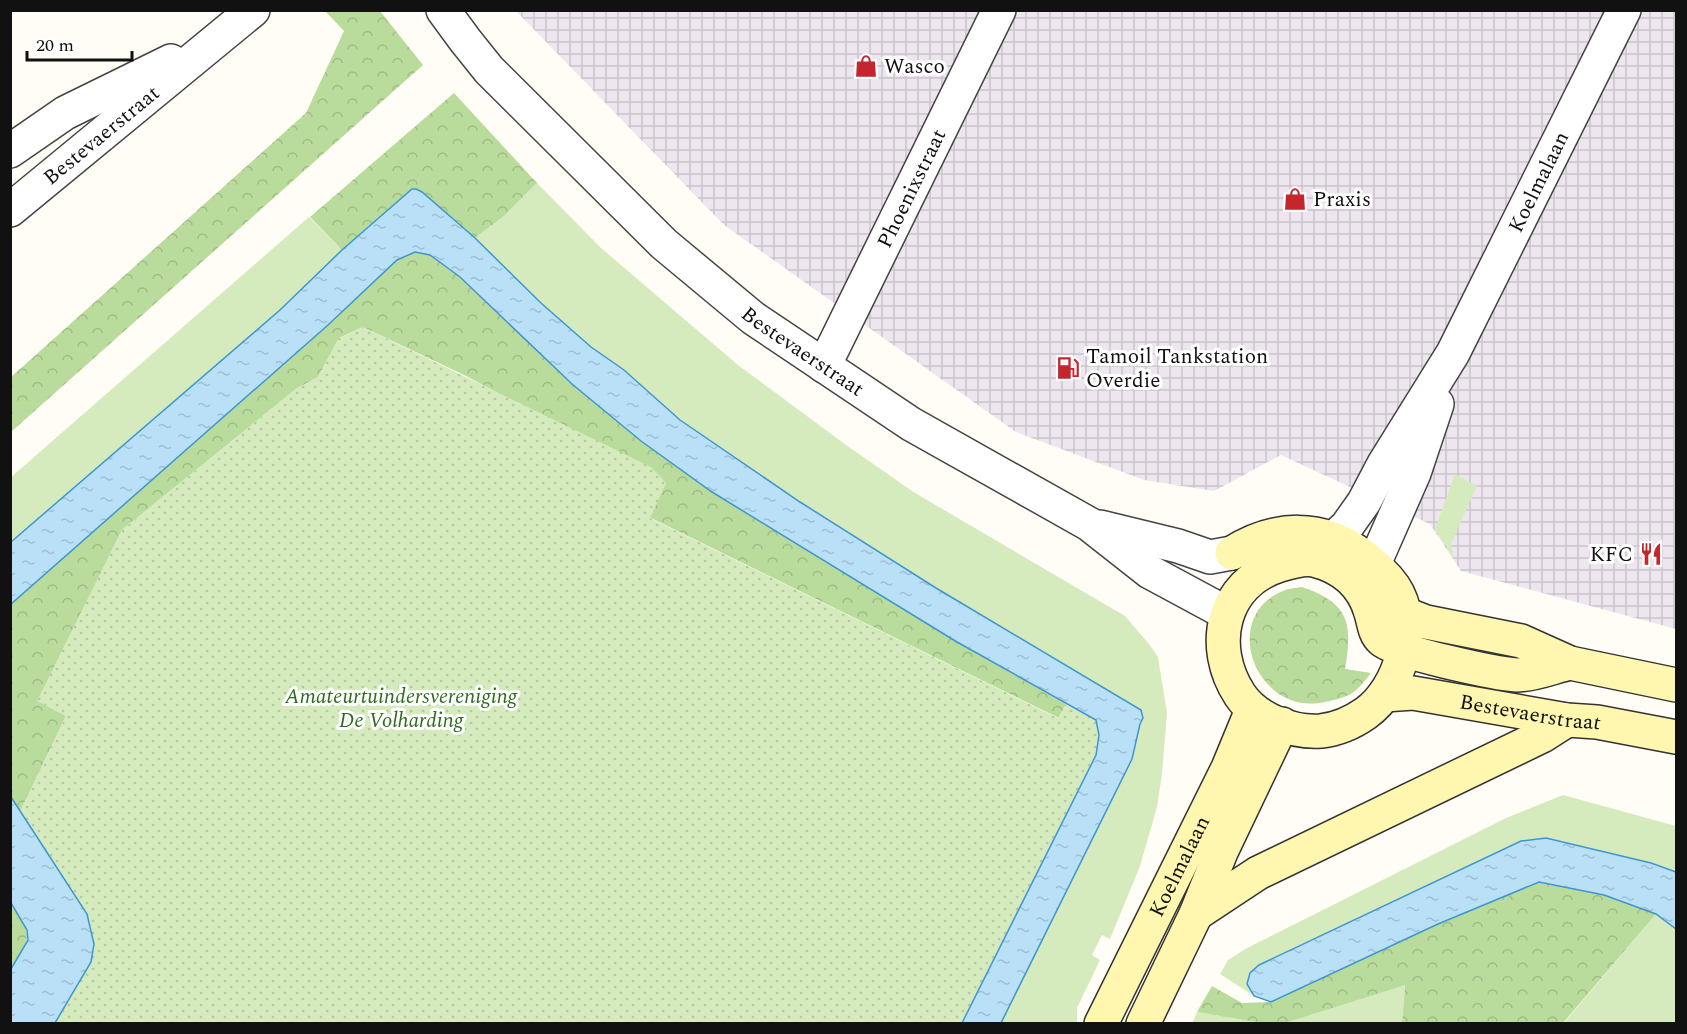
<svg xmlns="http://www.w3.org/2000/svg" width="1687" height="1034" font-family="Spectral,serif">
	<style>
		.industrial { fill: url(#industrial-grid) }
		.grass { fill: #d5ebbd }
		.forest { fill: url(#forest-crowns) }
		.garden { fill: url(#garden-dots) }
		.water { fill: url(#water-ripples); stroke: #3f96cf; stroke-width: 1.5 }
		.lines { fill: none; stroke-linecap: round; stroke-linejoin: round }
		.street-casing { stroke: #444; stroke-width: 36 }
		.secondary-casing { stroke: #333; stroke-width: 36 }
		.street { stroke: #fff; stroke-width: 33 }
		.secondary { stroke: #fff6b0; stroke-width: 33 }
		.labels { text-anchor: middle; stroke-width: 6; stroke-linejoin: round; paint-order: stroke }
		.poi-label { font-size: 21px; fill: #111; stroke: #fff; text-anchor: start }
		.street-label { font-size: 21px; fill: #111; stroke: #fff }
		.park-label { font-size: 21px; font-style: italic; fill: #2f6b1f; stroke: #fff }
	</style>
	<defs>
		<pattern id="industrial-grid" width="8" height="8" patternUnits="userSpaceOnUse" patternTransform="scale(1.5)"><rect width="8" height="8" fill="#eee6ef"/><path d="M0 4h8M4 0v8" fill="none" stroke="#cbc4cc"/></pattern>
		<pattern id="forest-crowns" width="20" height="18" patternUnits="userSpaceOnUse" patternTransform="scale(1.5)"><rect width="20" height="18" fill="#b9dc9c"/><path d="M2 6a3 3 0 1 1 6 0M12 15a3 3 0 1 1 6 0" fill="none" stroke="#9ebc85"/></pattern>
		<pattern id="garden-dots" width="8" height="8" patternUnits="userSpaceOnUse" patternTransform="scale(1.5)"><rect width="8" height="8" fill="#d5ebbd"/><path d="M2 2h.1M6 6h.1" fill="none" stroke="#b6c8a1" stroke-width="1.8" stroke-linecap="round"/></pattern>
		<pattern id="water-ripples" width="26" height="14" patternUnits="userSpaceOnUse" patternTransform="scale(1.5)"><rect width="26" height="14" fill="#b9e0f7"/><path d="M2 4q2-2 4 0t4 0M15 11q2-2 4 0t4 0" fill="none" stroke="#9ebfd3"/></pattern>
	</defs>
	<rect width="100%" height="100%" fill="#fffdf5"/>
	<polygon class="industrial" points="516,11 1676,11 1676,629 1461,571 1430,524 1281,455 1214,491 1144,480 1016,432 724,225"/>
	<g class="grass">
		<polygon points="537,183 601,248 738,365 846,445 915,493 1125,616 1149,644 1158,657 1167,713 1162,774 1157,807 1140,866 1110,939 1102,935 1092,955 1100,960 1077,1008 1077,1023 1001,1023 1132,759 1140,724 1143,718 800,502 680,420 624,370 591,347 541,303 475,238 504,216"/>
		<polygon points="309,217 342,250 280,310 11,542 10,478"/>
		<polygon points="1455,474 1477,486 1451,544 1454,559 1435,529"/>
		<polygon points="1563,795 1676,826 1676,872 1651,863 1546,838 1521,841 1247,983 1254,996 1220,974 1228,960 1247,948 1506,818"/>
		<polygon points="1656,914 1676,929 1676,1023 1563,1024"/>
		<polygon points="1405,984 1402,1023 1285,1023"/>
		<polygon points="1197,1012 1261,1023 1192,1024"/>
	</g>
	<g class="forest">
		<polygon points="325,11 380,11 423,65 11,432 11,377 306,113 344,31"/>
		<polygon points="454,93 537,183 504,216 475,238 422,192 412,189 342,250 310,217"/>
		<polygon points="415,252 430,255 460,277 572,384 641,441 712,492 957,642 1066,704 1059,718 649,517 666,483 466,376 363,327 339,338 318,377 296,389 122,530 38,701 66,716 20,812 10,797 10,604 328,325 397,260"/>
		<path d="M1302,587C1349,603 1353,623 1345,669L1371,673C1366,679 1361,686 1355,691C1348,697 1335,700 1325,702C1255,717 1219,616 1283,591C1289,588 1296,588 1302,587Z"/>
		<polygon points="1539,882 1604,895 1656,914 1563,1023 1402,1023 1405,985 1285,1023 1261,1023 1197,1012 1212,986 1242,1003 1271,1002 1438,924"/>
		<path d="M10,903C33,939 32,933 11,969Z"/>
	</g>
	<polygon class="garden" points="363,327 651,467 666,483 650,518 1058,718 1066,704 1096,720 1099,735 1096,755 962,1023 55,1023 91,962 94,944 87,913 20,812 66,716 37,701 122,530 296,389 318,377 339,338"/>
	<g class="water">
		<polygon points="412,189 416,189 422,192 475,238 541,303 591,347 624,370 680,420 800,502 936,588 1141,710 1143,718 1140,724 1132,759 1001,1023 962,1023 1096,755 1099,735 1096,720 957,642 712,492 641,441 572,384 460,277 430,255 415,252 397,260 328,325 11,604 11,542 280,310 342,250"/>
		<polygon points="11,797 87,914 94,944 91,962 55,1023 11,1023 11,969 28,940 27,930 11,903"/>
		<polygon points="1546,838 1651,863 1676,872 1676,929 1656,914 1604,895 1539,882 1438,924 1271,1002 1254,996 1247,984 1250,973 1259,965 1521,841"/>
	</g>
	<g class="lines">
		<g class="street-casing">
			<g id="street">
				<path id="s1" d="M443,10L465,40L489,70L664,244L753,318L911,424L1089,524L1150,572L1226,613"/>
				<polyline points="10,151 65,113 171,61"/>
				<path id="s2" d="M10,210L253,10"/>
				<path id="s3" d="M824,366L999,10"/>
				<polyline points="1100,527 1178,546 1210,557 1232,553"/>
				<path id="s4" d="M1334,538L1347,526L1364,502L1384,464L1453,353L1624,10"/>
				<polyline points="1374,564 1414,473 1437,404"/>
			</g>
		</g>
		<g class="secondary-casing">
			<g id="secondary">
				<path d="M1232,553C1275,526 1322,524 1363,556C1374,565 1385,574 1394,587C1419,624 1401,688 1366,713C1352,723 1338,729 1321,731C1292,733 1256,719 1240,695C1208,646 1222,583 1280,565C1290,562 1304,558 1314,560C1342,567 1363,584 1371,613C1374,622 1374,633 1382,640C1394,652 1497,674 1517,675C1534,675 1553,667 1570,663"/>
				<polyline points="1403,613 1426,622 1521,641 1570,663 1676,685"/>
				<path id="s5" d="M1384,695L1413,693L1567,720L1597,722L1676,737"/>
				<polyline points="1196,914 1258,873 1542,736 1567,720"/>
				<path id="s6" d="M1101,1024L1228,768L1252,710"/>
				<polyline points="1143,1024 1196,914 1221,852 1282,724"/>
			</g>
		</g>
		<use href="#street" class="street"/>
		<use href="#secondary" class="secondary"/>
	</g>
	<defs>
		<g id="shop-bare" transform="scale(1.8)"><path d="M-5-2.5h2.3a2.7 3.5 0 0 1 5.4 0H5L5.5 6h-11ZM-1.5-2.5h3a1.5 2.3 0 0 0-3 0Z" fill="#c4262e" stroke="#fff" stroke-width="2.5" paint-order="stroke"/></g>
		<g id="fuel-bare" transform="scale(1.8)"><path d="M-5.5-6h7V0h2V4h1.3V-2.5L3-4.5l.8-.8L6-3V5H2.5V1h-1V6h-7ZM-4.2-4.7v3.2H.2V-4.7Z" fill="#c4262e" stroke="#fff" stroke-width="2.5" paint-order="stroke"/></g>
		<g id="restaurant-bare" transform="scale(1.8)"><path d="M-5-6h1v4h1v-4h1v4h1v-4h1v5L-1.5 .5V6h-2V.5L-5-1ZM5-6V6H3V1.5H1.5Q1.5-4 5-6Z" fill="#c4262e" stroke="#fff" stroke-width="2.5" paint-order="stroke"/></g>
	</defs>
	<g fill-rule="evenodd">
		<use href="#shop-bare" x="866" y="66"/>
		<use href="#shop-bare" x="1295" y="199"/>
		<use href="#fuel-bare" x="1068" y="368"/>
		<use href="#restaurant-bare" x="1651" y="554"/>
	</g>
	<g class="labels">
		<g class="poi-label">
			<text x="884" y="73">Wasco</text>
			<text x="1313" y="206">Praxis</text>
			<text x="1086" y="363">Tamoil Tankstation<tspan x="1086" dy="24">Overdie</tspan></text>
			<text x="1633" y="561" text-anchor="end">KFC</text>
		</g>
		<g class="street-label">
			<text dy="7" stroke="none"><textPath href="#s2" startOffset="118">Bestevaerstraat</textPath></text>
			<text dy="7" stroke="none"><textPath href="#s4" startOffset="412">Koelmalaan</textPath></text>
			<text dy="7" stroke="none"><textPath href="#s3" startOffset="198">Phoenixstraat</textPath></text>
			<text dy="7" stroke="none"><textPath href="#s1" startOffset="498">Bestevaerstraat</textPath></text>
			<text dy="7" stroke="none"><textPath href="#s5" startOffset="148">Bestevaerstraat</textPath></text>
			<text dy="7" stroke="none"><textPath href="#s6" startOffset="176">Koelmalaan</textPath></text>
		</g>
		<g class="park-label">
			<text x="401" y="703">Amateurtuindersvereniging<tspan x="401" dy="24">De Volharding</tspan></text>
		</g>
	</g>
	<rect width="1687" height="1034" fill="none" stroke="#111111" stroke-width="24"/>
	<path d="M27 51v9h105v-9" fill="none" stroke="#111111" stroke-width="3"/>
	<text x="36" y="51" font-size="18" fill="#111111" stroke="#ffffff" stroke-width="4.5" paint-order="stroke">20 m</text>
</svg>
